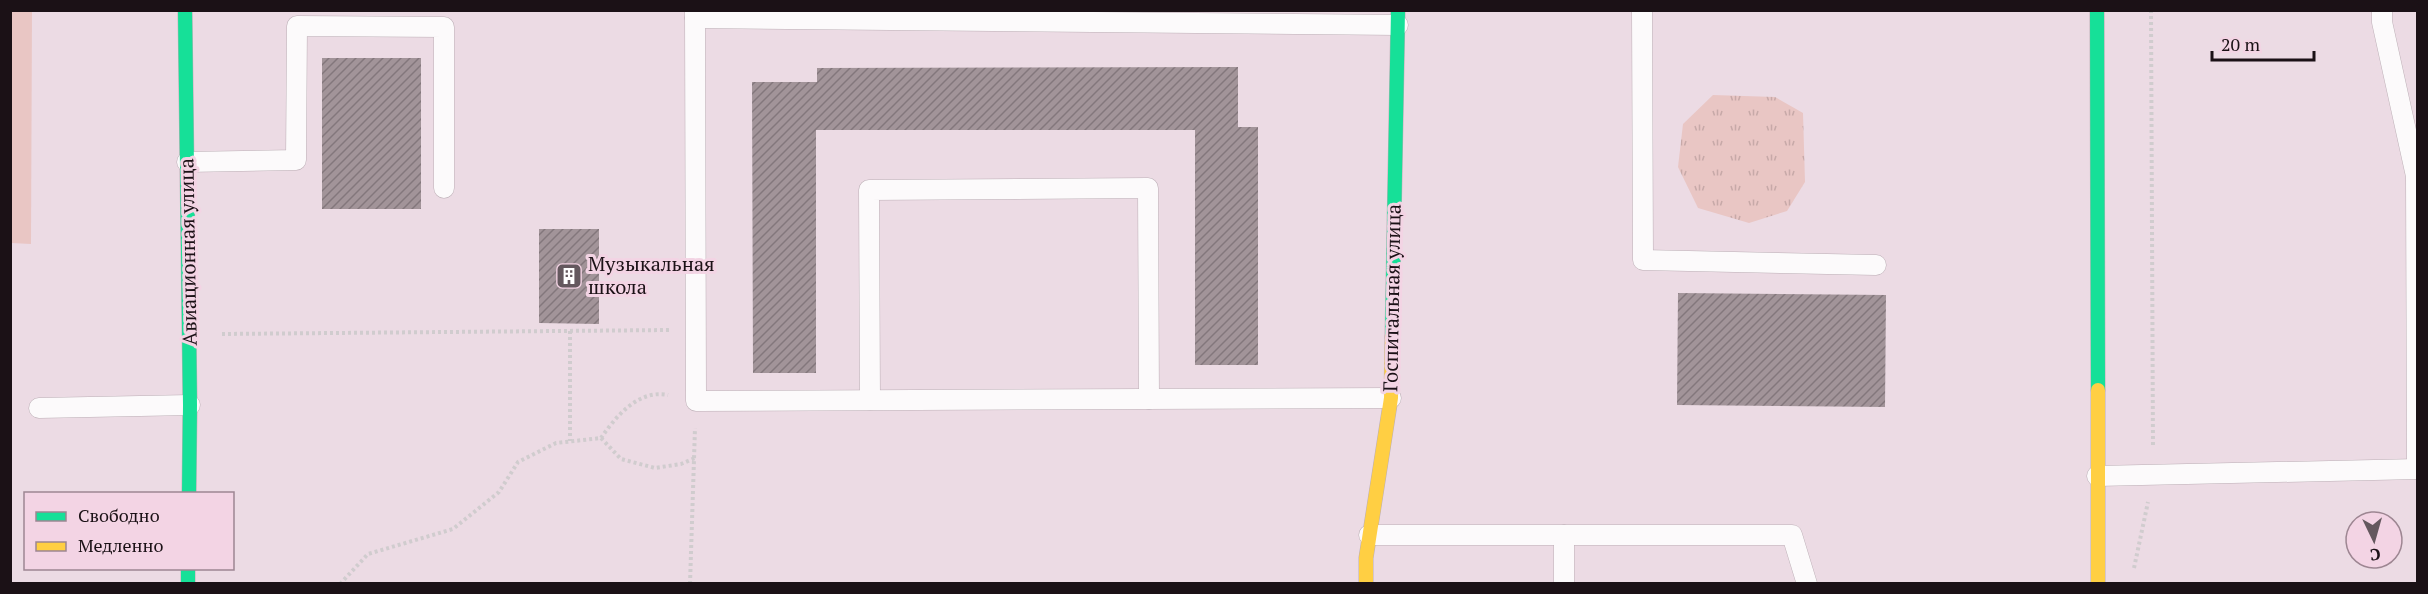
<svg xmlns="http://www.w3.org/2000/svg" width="2428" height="594" font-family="'PT Serif',serif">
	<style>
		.grass { fill: url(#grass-tufts) }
		.pitch { fill: #e9c6c4 }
		.building { fill: url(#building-hatch) }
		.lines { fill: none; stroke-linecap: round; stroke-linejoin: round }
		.lane-casing { stroke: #bcafb6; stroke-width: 21 }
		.fast-casing { stroke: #bcafb6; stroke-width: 15 }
		.slow-casing { stroke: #bcafb6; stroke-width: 15 }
		.path { stroke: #d0ccce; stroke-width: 4; stroke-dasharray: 3 3; stroke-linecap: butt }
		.lane { stroke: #fcfafb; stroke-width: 20 }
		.fast { stroke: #16e098; stroke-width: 14 }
		.slow { stroke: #ffcf43; stroke-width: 14 }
		.labels { text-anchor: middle; stroke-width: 6; stroke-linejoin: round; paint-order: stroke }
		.street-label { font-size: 20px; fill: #1b1116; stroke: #f3d4e4 }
		.poi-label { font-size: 20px; fill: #1b1116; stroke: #f3d4e4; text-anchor: start }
	</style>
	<defs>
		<pattern id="grass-tufts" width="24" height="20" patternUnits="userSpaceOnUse" patternTransform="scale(1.5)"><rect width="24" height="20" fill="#e9c6c4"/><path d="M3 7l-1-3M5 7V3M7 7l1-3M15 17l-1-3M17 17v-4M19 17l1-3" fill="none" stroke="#c7a9a8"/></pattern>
		<pattern id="building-hatch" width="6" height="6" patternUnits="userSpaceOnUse" patternTransform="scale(1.5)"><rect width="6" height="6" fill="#a29499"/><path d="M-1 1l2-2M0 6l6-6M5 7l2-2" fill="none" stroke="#83777c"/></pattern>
	</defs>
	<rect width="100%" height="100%" fill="#ecdbe4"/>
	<polygon class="grass" points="1713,95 1775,97 1803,113 1805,182 1787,211 1749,223 1698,208 1678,167 1683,124"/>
	<polygon class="pitch" points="11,10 32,11 31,244 11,243"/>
	<g class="building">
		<rect x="322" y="58" width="99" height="151"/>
		<polygon points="1238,67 1238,127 1258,127 1258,365 1195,365 1195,130 816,130 816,373 753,373 752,82 817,82 817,68"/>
		<polygon points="539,229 599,229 599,324 539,323"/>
		<polygon points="1678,293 1886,295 1885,407 1677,405"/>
	</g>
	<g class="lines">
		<g class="lane-casing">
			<g id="lane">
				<polyline points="695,10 696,401 1391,398"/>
				<polyline points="1642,10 1643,260 1876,265"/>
				<polyline points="2382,10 2382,22 2416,176 2417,469"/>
				<polyline points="695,18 1398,25"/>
				<polyline points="187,162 296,160 297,26 444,27 444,188"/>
				<polyline points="870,400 869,190 1148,188 1149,399"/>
				<polyline points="39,408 190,405"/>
				<polyline points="2097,476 2418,469"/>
				<polyline points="1369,535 1792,535 1807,584"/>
				<polyline points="1564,535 1564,584"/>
			</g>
		</g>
		<g class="fast-casing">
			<g id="fast">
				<polyline points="185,10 190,405 189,494"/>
				<polyline points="2097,10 2098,390"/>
				<polyline points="1392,337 1398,10"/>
				<polyline points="188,568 188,584"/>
			</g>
		</g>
		<g class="slow-casing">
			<g id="slow">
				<polyline points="2098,390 2098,584"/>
				<polyline points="1366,584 1366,558 1391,398 1392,337"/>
			</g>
		</g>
		<g class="path">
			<polyline points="2151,10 2153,447"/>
			<polyline points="570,331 570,441"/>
			<polyline points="222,334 670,330"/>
			<polyline points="601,438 621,459 655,468 681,464 695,458"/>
			<polyline points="2134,568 2148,502"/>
			<path d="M340,584L368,554L453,529L499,492L518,462L556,443L601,438C616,416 639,389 668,395"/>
			<polyline points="690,584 695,428"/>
		</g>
		<use href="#lane" class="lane"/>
		<use href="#fast" class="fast"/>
		<use href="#slow" class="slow"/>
	</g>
	<defs>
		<g id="building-square" transform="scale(1.35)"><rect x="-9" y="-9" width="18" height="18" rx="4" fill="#64585e" stroke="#f3d4e4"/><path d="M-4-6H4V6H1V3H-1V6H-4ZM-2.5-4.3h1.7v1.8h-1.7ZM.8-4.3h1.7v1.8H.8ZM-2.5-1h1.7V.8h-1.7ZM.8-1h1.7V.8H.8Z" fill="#fff"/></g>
	</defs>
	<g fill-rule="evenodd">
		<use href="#building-square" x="569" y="276"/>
	</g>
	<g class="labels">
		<g class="street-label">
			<text transform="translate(188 252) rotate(-91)" y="7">Авиационная улица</text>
			<text transform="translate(1392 298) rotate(-89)" y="7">Госпитальная улица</text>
		</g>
		<g class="poi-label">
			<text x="588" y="271">Музыкальная<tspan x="588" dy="23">школа</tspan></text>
		</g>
	</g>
	<rect width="2428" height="594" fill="none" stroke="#1b1116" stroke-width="24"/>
	<rect x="24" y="492" width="210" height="78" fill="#f3d4e4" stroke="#9d8692" stroke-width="1.5"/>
	<rect x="36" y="512" width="30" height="9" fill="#16e098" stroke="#9d8692" stroke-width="1.5"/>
	<text x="78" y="522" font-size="18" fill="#1b1116">Свободно</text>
	<rect x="36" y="542" width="30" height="9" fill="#ffcf43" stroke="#9d8692" stroke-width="1.5"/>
	<text x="78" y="552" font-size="18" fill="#1b1116">Медленно</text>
	<g transform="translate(2374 540) rotate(175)"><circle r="28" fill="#f3d4e4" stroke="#9d8692" stroke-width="1.5"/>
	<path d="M0-4.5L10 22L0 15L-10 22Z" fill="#64585e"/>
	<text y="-9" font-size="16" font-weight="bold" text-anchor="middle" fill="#1b1116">С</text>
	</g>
	<path d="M2212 51v9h102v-9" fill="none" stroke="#1b1116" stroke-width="3"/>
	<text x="2221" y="51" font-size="18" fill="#1b1116" stroke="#f3d4e4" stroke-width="4.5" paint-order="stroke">20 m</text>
</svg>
